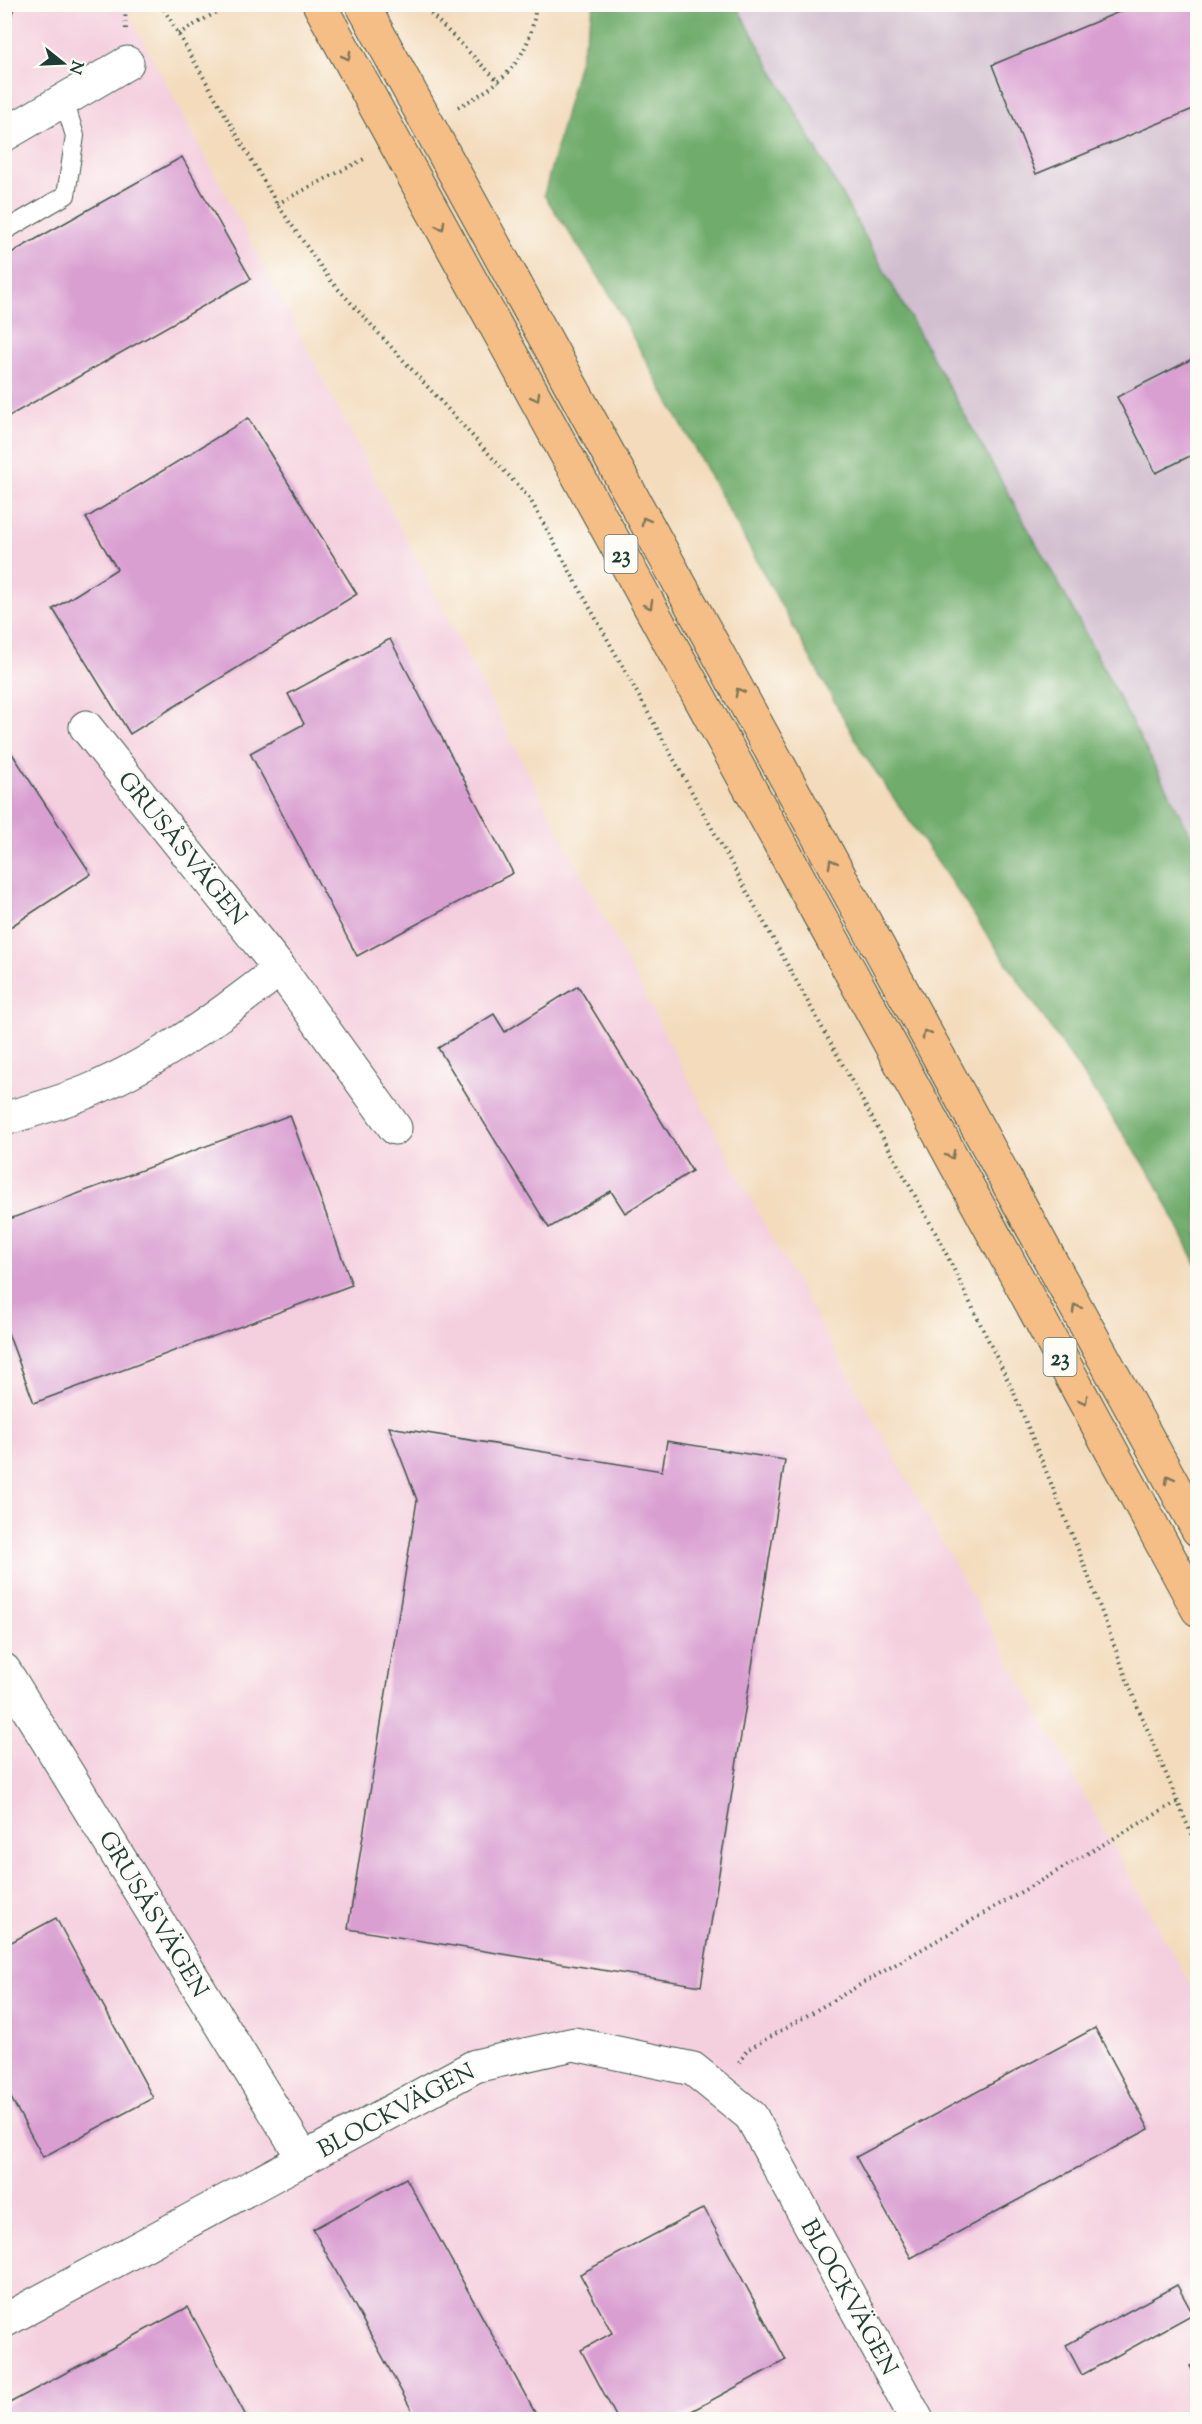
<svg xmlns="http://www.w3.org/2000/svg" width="1202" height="2424" font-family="'Sorts Mill Goudy',serif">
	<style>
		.built { fill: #f4cfde }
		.industrial { fill: #d0bdce }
		.forest { fill: #6fac6c; stroke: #477450; stroke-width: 1.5 }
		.building { fill: #d99fd1 }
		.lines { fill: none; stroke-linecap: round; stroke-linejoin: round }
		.service-casing { stroke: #3f5548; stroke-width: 20 }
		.minor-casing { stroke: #3f5548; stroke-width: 35 }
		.primary-casing { stroke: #3f5548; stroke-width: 35 }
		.path { stroke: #3f5548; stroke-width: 4; stroke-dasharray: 1.5 4.5; stroke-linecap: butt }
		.service { stroke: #fff; stroke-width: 18 }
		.minor { stroke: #fff; stroke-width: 33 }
		.primary { stroke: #f6be87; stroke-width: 33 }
		.oneway { stroke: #807759 }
		.labels { text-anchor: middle; stroke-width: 4.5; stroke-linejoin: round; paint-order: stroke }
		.shield { fill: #fdfcf7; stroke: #62766e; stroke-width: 1.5 }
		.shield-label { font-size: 22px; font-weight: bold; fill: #1f3d34 }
		.street-label { font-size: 24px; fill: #1f3d34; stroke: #fdfcf7 }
	</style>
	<rect width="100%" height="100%" fill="#fdfcf7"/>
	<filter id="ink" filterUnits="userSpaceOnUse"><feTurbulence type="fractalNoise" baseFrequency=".0167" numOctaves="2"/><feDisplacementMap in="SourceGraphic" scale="12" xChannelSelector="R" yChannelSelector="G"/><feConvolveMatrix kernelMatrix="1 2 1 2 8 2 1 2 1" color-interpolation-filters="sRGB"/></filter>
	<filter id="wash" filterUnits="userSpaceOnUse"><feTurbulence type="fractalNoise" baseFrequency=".008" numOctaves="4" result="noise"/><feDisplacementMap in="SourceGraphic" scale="24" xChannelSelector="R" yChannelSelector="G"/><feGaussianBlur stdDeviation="1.35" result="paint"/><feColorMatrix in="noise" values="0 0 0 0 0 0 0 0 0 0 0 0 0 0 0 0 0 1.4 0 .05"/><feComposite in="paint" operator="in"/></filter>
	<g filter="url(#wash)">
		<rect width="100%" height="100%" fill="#f3dbbc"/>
		<polygon class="built" points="5,5 124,5 264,266 766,1228 1197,1996 1197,2419 5,2420"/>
		<polygon class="industrial" points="736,5 1197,5 1197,847 1070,604"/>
		<polygon class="forest" points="594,5 736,5 1070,604 1197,847 1197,1265 1153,1177 863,753 603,283 544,195"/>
		<g id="blocks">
			<g class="building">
				<polygon points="4,4 15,4 5,37 4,37"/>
				<polygon points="1138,4 1198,4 1198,107 1036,174 992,65"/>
				<polygon points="182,157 251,279 4,419 4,257"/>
				<polygon points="1198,356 1198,452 1156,473 1117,397"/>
				<polygon points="248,418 357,594 130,734 53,609 117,569 86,518"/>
				<polygon points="390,639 513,873 357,956 250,753 304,724 288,694"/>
				<polygon points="11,752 91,874 4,931 4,756"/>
				<polygon points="578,986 692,1171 625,1213 611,1191 549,1228 438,1048 494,1014 505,1032"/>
				<polygon points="290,1115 352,1285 34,1403 4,1322 4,1221"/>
				<polygon points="389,1427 662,1471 667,1441 785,1460 701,1986 348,1929 417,1500"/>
				<polygon points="56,1918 153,2098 43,2157 4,2085 4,1946"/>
				<polygon points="1095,2028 1149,2129 911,2258 856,2157"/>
				<polygon points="406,2178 539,2420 417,2420 313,2229"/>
				<polygon points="704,2208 786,2360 675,2420 618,2420 581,2350 612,2333 580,2274"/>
				<polygon points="1177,2285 1193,2314 1082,2375 1066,2345"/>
				<polygon points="188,2307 248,2420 4,2420 4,2406"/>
				<polygon points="1198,2362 1198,2381 1190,2366"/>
			</g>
		</g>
	</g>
	<g filter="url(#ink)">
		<use href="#blocks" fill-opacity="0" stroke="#3f5548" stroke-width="1.5"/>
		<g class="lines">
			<g class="service-casing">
				<polyline id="service" points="4,231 66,195 75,136 64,100"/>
			</g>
			<g class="minor-casing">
				<g id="minor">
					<polyline points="4,135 127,63"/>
					<polyline points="86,727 280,969 395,1128"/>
					<path d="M4,1119C33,1110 63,1102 91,1090C161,1060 221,1015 280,969"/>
					<polyline points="4,1670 304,2159"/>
					<polyline points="4,2321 475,2066 574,2044 693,2069 751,2116 917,2420"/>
				</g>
			</g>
			<g class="primary-casing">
				<g id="primary">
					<polyline points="319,4 923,1104 1198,1610"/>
					<polyline points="362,4 1198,1530"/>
				</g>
			</g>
			<g class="path">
				<polyline points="161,4 277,204 330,280 530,499 940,1241 1014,1393 1080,1554 1132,1693 1198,1850"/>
				<polyline points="424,4 427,10 499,82"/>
				<polyline points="126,29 125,8 129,4"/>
				<polyline points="178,34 231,4"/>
				<path d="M458,107C504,83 531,59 536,4"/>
				<polyline points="277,204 364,159"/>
				<polyline points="739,2063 747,2050 1177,1802"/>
			</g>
			<use href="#service" class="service"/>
			<use href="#minor" class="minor"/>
			<use href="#primary" class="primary"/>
		</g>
		<defs><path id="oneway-chevron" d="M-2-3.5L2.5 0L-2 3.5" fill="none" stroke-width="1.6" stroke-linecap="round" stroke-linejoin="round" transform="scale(1.5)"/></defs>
		<g class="oneway">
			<use href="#oneway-chevron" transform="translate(347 56) rotate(61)"/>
			<use href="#oneway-chevron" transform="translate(441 226) rotate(61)"/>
			<use href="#oneway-chevron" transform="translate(536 397) rotate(61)"/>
			<use href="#oneway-chevron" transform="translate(645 521) rotate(-119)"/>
			<use href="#oneway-chevron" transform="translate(649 605) rotate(61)"/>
			<use href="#oneway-chevron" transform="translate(739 692) rotate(-119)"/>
			<use href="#oneway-chevron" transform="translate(832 863) rotate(-119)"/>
			<use href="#oneway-chevron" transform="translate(926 1034) rotate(-119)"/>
			<use href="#oneway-chevron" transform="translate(951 1155) rotate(62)"/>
			<use href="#oneway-chevron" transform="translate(1076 1308) rotate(-119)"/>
			<use href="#oneway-chevron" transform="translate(1084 1400) rotate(62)"/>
			<use href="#oneway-chevron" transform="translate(1169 1479) rotate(-119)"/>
		</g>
	</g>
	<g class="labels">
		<g class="shield">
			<rect x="604.5" y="535" width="33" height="38" rx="4.5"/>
			<rect x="1043.5" y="1338" width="33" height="38" rx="4.5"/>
		</g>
		<g class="shield-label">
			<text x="621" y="562">23</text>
			<text x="1060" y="1365">23</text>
		</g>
		<g class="street-label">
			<text transform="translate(183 848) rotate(51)" y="8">GRUSÅSVÄGEN</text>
			<text transform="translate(154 1914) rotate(59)" y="8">GRUSÅSVÄGEN</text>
			<text transform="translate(396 2110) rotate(-28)" y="8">BLOCKVÄGEN</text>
			<text transform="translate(850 2297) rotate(61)" y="8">BLOCKVÄGEN</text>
		</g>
	</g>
	<rect width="1202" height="2424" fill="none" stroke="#fdfcf7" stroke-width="24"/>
	<g transform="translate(63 63) rotate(108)" stroke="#fdfcf7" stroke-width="4.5" paint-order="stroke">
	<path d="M0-4.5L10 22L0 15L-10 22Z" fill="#1f3d34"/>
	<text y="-9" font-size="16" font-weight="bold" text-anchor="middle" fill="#1f3d34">N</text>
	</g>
</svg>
